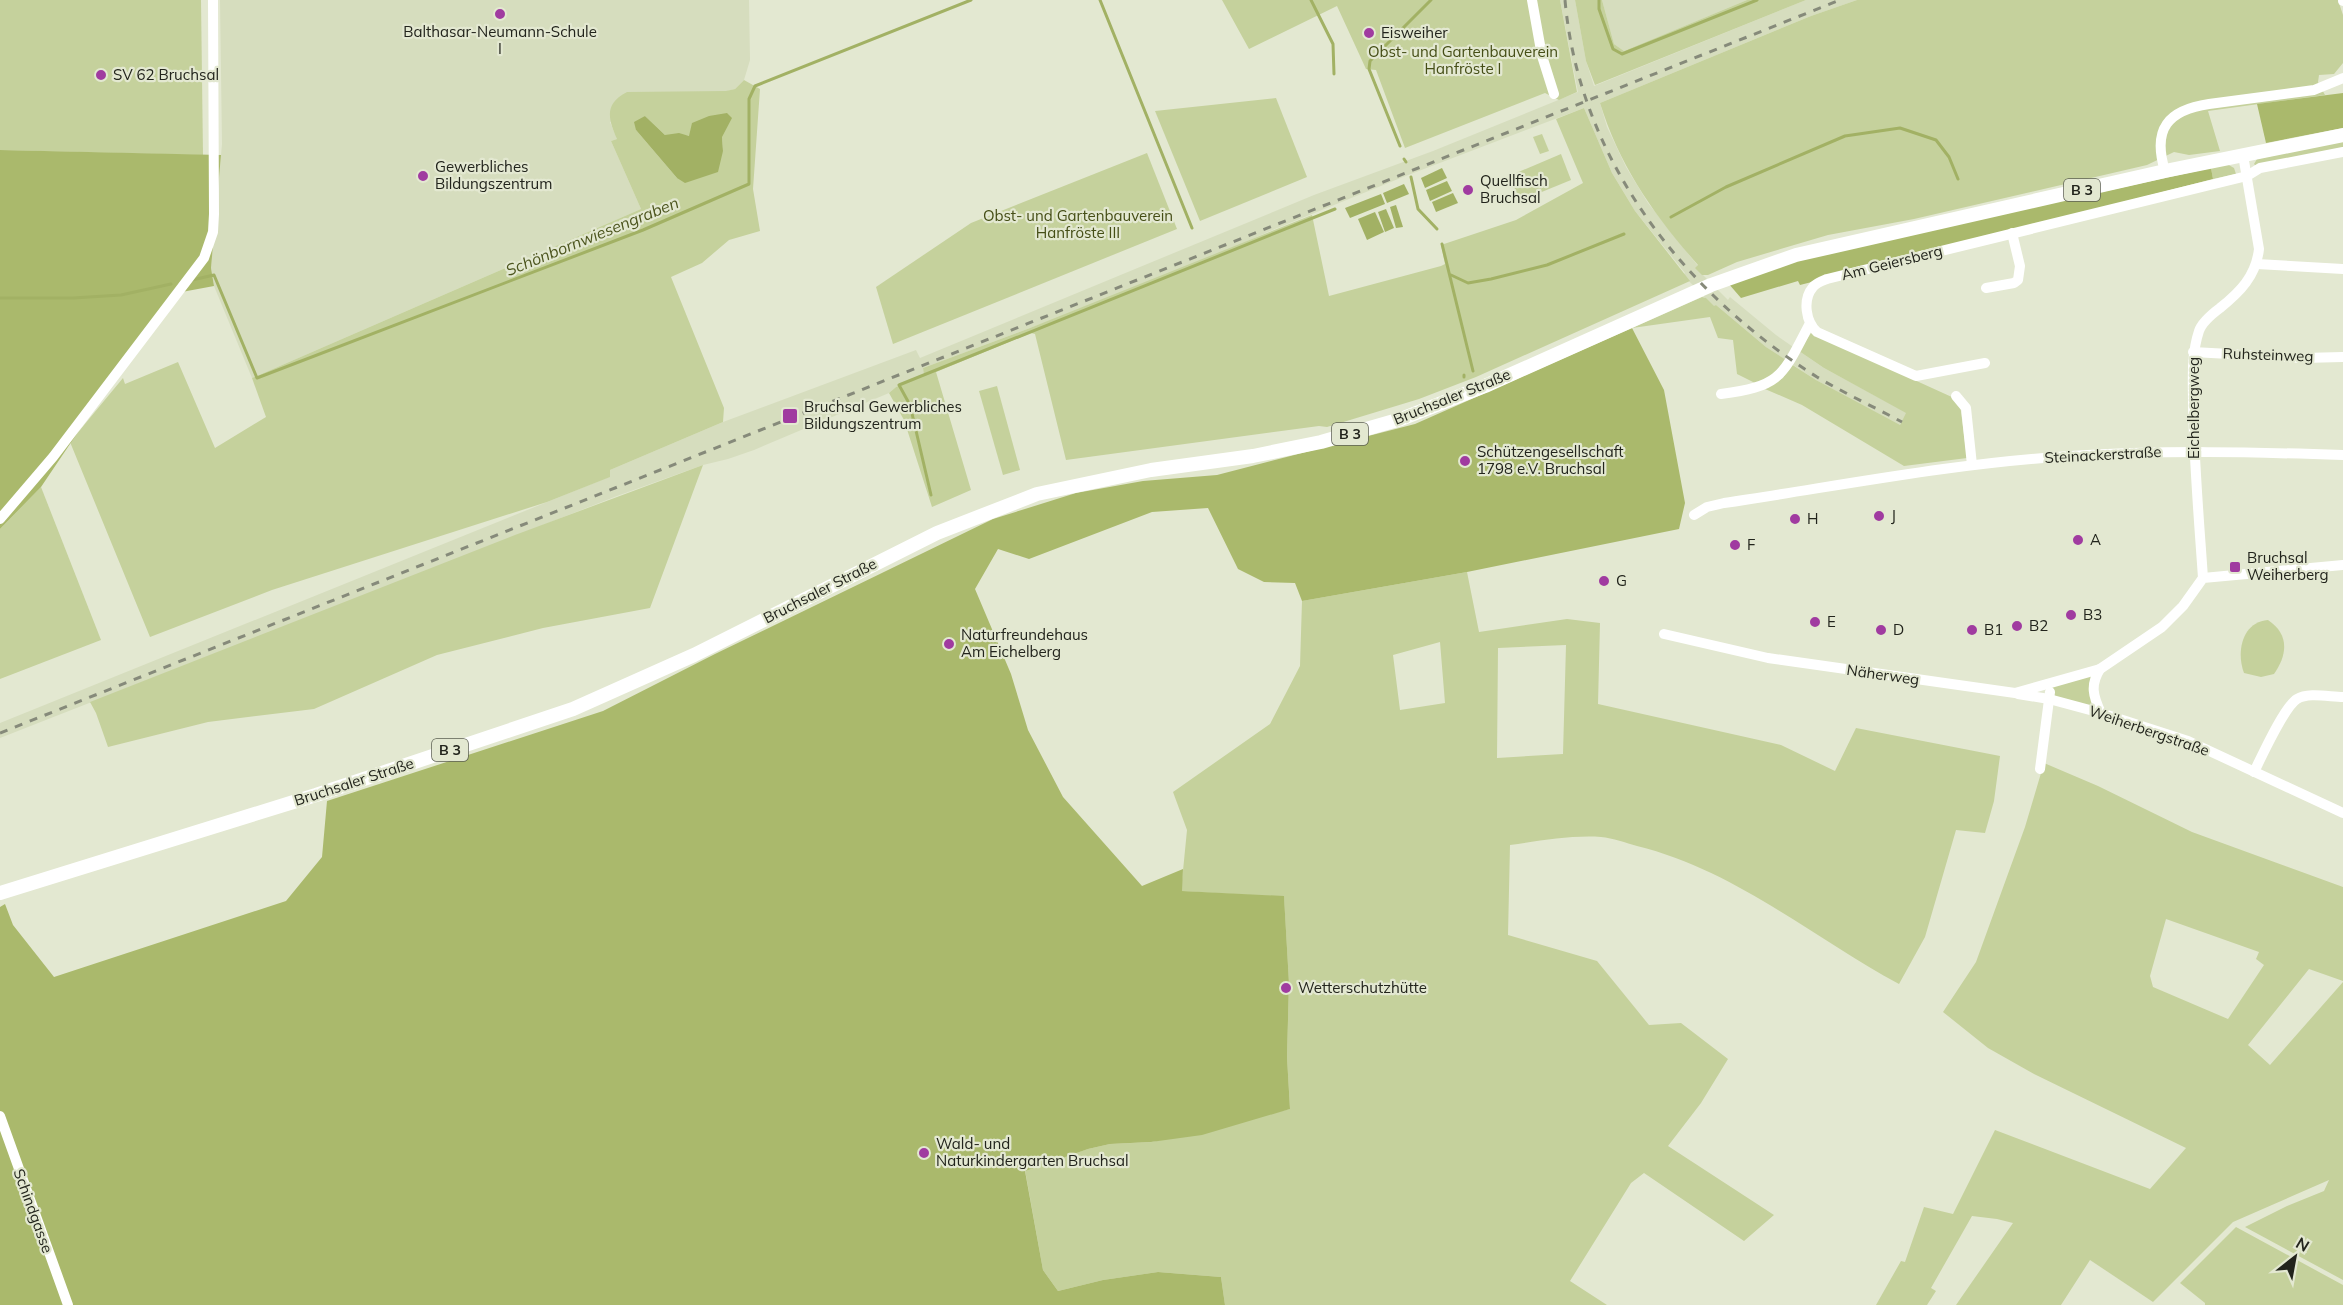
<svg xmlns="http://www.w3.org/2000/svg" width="2343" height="1305" font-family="Mulish,sans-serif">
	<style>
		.built { fill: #d6ddbe }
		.green { fill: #c5d19c; fill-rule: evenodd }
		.forest { fill: #aab96c }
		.water { fill: #a2b164 }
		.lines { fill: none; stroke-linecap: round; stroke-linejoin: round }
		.stream { stroke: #a2b164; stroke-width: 3 }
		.minor { stroke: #fff; stroke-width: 10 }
		.major { stroke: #fff; stroke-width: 14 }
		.rail { stroke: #868a7a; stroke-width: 3; stroke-dasharray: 8 8; stroke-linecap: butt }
		.poi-dot { fill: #a03ba0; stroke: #e3e8d1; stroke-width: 2 }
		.labels { text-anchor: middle; stroke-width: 4.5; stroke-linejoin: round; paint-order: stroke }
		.shield { fill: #e3e8d1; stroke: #5c5f52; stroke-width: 1.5 }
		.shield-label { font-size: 14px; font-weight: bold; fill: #22241c }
		.poi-label { font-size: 15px; fill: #22241c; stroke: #e3e8d1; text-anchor: start }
		.park-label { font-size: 15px; fill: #454e16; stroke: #e3e8d1 }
		.street-label { font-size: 15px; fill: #22241c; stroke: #e3e8d1 }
		.water-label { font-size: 16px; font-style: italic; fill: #4c551e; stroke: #e3e8d1 }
	</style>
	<rect width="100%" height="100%" fill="#e3e8d1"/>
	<g class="built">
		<polygon points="220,0 749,0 750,60 744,80 735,89 610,122 617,139 611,141 641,209 252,378 214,286 211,268 222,144"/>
		<polygon points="1560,0 1575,0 1586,61 1594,86 1806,0 1857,0 1811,16 1600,103 1607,127 1626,167 1648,203 1698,266 1696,268 1728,300 1730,297 1776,335 1799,351 1824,368 1907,413 1899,426 1816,380 1766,347 1716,305 1714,307 1683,275 1685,273 1635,211 1612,173 1584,108 1403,177 1275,229 1162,279 923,368 925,374 896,387 889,393 754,450 728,459 703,465 617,496 0,738 0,723 609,477 610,470 723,422 916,350 920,358 1314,195 1433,151 1578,92"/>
		<polygon points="1602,0 1747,0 1624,51 1614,44"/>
	</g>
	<g class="green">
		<polygon points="0,0 201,0 203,155 0,150"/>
		<polygon points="1222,0 1560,0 1577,92 1559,100 1545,93 1405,148 1376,70 1366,69 1337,6 1249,49"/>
		<polygon points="1575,0 1602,0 1614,44 1624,51 1747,0 1806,0 1595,85 1586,61"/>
		<path d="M1857,0H2338L2343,15V63L2334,74L2319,75L2318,82L2325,95L2208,111L2220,151L2189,155L2174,152L2147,165L1914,219L1828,235L1737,262L1708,275H1702L1695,268L1698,265C1654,215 1620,167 1600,103L1811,16Z"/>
		<path d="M744,80L760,89L753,189L760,231L729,240L702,263L671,277L724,408L723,422L610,470V477L547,502L272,590L150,637L70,442L123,378L125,384L178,362L215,448L266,417L252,378L641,209L611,141L617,139C608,118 604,104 627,92L726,91L735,89ZM645,116L665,135L722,137L723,151L677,178L636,130Z"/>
		<polygon points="1276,98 1307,177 1200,221 1155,111"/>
		<polygon points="1584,108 1612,173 1635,211 1690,281 1476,377 1419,399 1327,427 1319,426 1066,460 1035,334 1031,333 936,372 971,490 932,507 904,420 889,393 896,387 924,374 923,368 1030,328 1312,215 1329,296 1441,266 1445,264 1441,245 1516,220 1583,183 1556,119"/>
		<polygon points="1542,134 1549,151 1540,154 1533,137"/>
		<polygon points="2343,141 2343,150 2257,167 2254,164 2257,159"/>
		<polygon points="1147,153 1177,229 893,344 876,287 971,223"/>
		<polygon points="1561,154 1571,180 1520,201 1509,176"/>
		<polygon points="2227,164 2234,168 2236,174 2213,179 2211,168"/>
		<polygon points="1702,297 1706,298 1714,306 1716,305 1766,347 1786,360 1779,372 1757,384 1737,374 1733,340 1718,338 1710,317 1632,328"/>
		<polygon points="1811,333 1954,398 1960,404 1967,458 1904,466 1802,405 1765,389 1783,378 1791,364 1816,380 1900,425 1906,413 1824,368 1799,351"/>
		<polygon points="997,386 1020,470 1003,475 979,391"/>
		<polygon points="703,465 650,608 543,628 437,655 314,709 208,722 108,747 96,713 90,702 515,535"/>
		<polygon points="41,487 101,640 0,679 0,529"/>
		<path d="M1467,572L1479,632L1567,619L1600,623L1598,704L1781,745L1835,771L1856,728L2000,756L1994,801L1985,833L1956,830L1925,937L1899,984C1812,937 1735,870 1637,846C1626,843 1613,838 1601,837C1571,835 1540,841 1510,845L1508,935L1597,961L1649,1025L1681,1023L1728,1059L1701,1103L1668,1146L1774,1215L1744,1241L1644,1173L1631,1183L1570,1281L1607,1305H1225L1221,1277L1158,1272L1103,1280L1058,1291L1043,1270L1025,1170L1088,1149L1110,1144L1152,1142L1290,1109L1287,1057L1289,983L1284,897L1181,891L1187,830L1173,792L1270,724L1300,666L1302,601ZM1440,642L1445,703L1400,710L1393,655ZM1566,645L1563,754L1497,758L1498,648Z"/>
		<path d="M2268,620C2289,634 2288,654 2274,674L2261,677L2244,673C2236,652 2242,622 2268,620Z"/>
		<polygon points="2100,669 2094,679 2101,713 2049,699 2051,681"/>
		<path d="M2044,763L2098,786L2192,832L2343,887V981L2309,969L2248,1045L2270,1065L2343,982V1280L2245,1227L2287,1206L2324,1191L2329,1180L2233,1222L2153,1302L2090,1260L2061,1305H1956L2013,1223L1997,1219L1972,1216L1931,1288L1936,1291L1927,1305H1876L1901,1261L1905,1262L1924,1207L1953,1214L1995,1130L2150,1189L2186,1148L2034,1074L1988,1048L1943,1012L1976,962L2025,827ZM2166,919L2259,952L2256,959L2264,965L2228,1019L2153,987L2150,976Z"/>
		<polygon points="2236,1227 2343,1285 2343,1305 2205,1305 2205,1303 2180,1283"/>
	</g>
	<g class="forest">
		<polygon points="2343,93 2343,128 2266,143 2257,104"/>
		<polygon points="0,150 221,155 211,268 214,286 171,294 41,487 0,529"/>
		<polygon points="2211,168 2213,179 1800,285 1798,281 1741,298 1728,283 1779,263"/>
		<polygon points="1632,328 1664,390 1685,503 1679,529 1467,572 1302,601 1295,583 1264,582 1238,569 1208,508 1152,512 1029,559 998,549 975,589 1011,674 1028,730 1063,797 1142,886 1183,869 1182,891 1284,896 1289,983 1287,1057 1290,1109 1202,1135 1151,1142 1110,1144 1088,1149 1025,1171 1043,1270 1058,1291 1103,1280 1158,1272 1221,1277 1225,1305 0,1305 0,907 5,904 13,925 54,977 286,901 322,857 327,801 603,711 715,654 993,519 1076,493 1143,481 1217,475 1415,424"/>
	</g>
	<g class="water">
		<polygon points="727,113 732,118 722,137 723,151 718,172 685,183 677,178 636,130 634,122 645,116 665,135 679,133 689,136 692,123 709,116"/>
		<polygon points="1442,168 1447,178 1425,188 1421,178"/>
		<polygon points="1447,181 1452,191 1430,201 1426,190"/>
		<polygon points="1404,184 1409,194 1387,203 1383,193"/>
		<polygon points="1453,193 1458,203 1436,212 1432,202"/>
		<polygon points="1381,194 1385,204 1350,218 1345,208"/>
		<polygon points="1396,205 1403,227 1396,228 1390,207"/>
		<polygon points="1386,209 1394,228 1385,232 1378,212"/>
		<polygon points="1375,212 1384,232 1367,240 1358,219"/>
	</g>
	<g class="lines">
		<g class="stream">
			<polyline points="1100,0 1192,228"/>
			<polyline points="1311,0 1333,44 1334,74"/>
			<polyline points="1599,0 1599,9 1613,49 1622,54 1757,0"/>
			<polyline points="1400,146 1369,69 1370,61 1431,0"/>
			<polyline points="1404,159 1406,162"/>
			<polyline points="1411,177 1418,209 1437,229"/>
			<polyline points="1671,217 1726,187 1845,136 1900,128 1936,140 1949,157 1958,179"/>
			<polyline points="1442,244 1473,371"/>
			<polyline points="1451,275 1468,283 1491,279 1547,265 1624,234"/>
			<polyline points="192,280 214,275 257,378 643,230 749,184 749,99 755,86 971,0"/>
			<polyline points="0,298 73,298 121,295 171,284"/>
			<polyline points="1464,377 1464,375"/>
			<polyline points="931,495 910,405 899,385 1335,209"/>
		</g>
		<g class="minor">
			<polyline points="1532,0 1542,56 1554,94"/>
			<polyline points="2343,0 2343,1"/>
			<path d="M2165,171C2152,129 2168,110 2209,104L2314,90L2343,78"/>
			<polyline points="2257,264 2343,269"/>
			<polyline points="1986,288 2014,283 2018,280 2020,266 2012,233"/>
			<polyline points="2193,352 2303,358 2343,357"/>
			<path d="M1985,363L1916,376L1817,332C1806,322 1802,300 1813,287C1816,283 1822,281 1827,279L2247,176L2260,168L2343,152"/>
			<path d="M1721,394C1781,386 1782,377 1809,325"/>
			<polyline points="1956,396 1966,408 1972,465"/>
			<path d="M1694,515L1707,507L1724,503C1839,486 1954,463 2071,456C2161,450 2252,452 2343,455"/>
			<polyline points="0,519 53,457 204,258 213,232 214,214 213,0"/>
			<path d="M2203,578C2199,520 2194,462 2193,404C2193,380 2191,355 2199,331C2202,322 2212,314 2220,308C2240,292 2256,276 2259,249L2243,155"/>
			<polyline points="1664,634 1768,658 2015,693 2100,669"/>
			<polyline points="2018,694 2049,699 2101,713 2188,741 2343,813"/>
			<path d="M2101,713C2093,696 2090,685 2100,669L2162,627L2183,606L2203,578L2343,565"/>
			<polyline points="2040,769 2050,692"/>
			<path d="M2254,772C2262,756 2284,707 2297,699C2308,692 2330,697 2343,697"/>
			<polyline points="0,1116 68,1305"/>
		</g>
		<polyline class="major" points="0,893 316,795 573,709 694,655 937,533 1037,494 1151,470 1253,456 1321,442 1401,419 1485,386 1711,285 1796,255 2165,171 2343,135"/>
		<g class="rail">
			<path d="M1565,0C1579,160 1684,293 1817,377C1844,393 1874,407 1902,422"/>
			<polyline points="0,733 1840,0"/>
		</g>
	</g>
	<g class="poi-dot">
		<circle cx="500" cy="14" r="6"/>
		<circle cx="1369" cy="33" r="6"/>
		<circle cx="101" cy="75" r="6"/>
		<circle cx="423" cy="176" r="6"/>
		<circle cx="1468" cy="190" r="6"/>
		<rect x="782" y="408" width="16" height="16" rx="3"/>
		<circle cx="1465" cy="461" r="6"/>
		<circle cx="1879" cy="516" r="6"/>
		<circle cx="1795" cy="519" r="6"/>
		<circle cx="2078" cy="540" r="6"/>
		<circle cx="1735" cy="545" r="6"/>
		<rect x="2229" y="561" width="12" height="12" rx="3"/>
		<circle cx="1604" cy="581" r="6"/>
		<circle cx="2071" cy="615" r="6"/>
		<circle cx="1815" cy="622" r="6"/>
		<circle cx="2017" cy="626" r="6"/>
		<circle cx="1881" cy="630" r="6"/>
		<circle cx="1972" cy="630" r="6"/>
		<circle cx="949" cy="644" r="6"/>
		<circle cx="1286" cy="988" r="6"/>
		<circle cx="924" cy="1153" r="6"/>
	</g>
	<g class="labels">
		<g class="shield">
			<rect x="2064" y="179" width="36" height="22" rx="4.5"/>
			<rect x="1332" y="423" width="36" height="22" rx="4.5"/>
			<rect x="432" y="739" width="36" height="22" rx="4.5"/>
		</g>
		<g class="shield-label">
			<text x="2082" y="195">B 3</text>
			<text x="1350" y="439">B 3</text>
			<text x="450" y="755">B 3</text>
		</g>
		<g class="poi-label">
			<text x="500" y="37" text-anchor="middle">Balthasar-Neumann-Schule<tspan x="500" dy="17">I</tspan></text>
			<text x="1381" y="38">Eisweiher</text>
			<text x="113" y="80">SV 62 Bruchsal</text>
			<text x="435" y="172">Gewerbliches<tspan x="435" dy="17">Bildungszentrum</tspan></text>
			<text x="1480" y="186">Quellfisch<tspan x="1480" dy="17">Bruchsal</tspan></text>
			<text x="804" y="412">Bruchsal Gewerbliches<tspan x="804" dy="17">Bildungszentrum</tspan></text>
			<text x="1477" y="457">Schützengesellschaft<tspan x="1477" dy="17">1798 e.V. Bruchsal</tspan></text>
			<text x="1891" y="521">J</text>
			<text x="1807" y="524">H</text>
			<text x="2090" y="545">A</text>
			<text x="1747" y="550">F</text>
			<text x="2247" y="563">Bruchsal<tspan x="2247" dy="17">Weiherberg</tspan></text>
			<text x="1616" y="586">G</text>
			<text x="2083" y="620">B3</text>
			<text x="1827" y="627">E</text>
			<text x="2029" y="631">B2</text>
			<text x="1893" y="635">D</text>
			<text x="1984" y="635">B1</text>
			<text x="961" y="640">Naturfreundehaus<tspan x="961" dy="17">Am Eichelberg</tspan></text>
			<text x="1298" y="993">Wetterschutzhütte</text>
			<text x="936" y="1149">Wald- und<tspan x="936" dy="17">Naturkindergarten Bruchsal</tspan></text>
		</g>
		<g class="park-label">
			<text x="1463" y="57">Obst- und Gartenbauverein<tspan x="1463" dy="17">Hanfröste I</tspan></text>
			<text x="1078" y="221">Obst- und Gartenbauverein<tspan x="1078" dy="17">Hanfröste III</tspan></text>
		</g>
		<g class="street-label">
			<text transform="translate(1892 263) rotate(-14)" y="5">Am Geiersberg</text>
			<text transform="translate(2268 355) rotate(2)" y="5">Ruhsteinweg</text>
			<text transform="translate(1452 397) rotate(-22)" y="5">Bruchsaler Straße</text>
			<text transform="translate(2194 408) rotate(-90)" y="5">Eichelbergweg</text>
			<text transform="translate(2103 455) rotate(-3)" y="5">Steinackerstraße</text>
			<text transform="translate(820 591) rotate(-27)" y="5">Bruchsaler Straße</text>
			<text transform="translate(1883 675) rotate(8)" y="5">Näherweg</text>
			<text transform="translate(2149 731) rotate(19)" y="5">Weiherbergstraße</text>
			<text transform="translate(354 782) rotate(-18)" y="5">Bruchsaler Straße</text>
			<text transform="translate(33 1211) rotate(70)" y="5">Schindgasse</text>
		</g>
		<g class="water-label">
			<text transform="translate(592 236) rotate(-22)" y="6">Schönbornwiesengraben</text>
		</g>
	</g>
	<g transform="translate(2295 1257) rotate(31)" stroke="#e3e8d1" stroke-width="4.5" paint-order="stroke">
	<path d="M0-4.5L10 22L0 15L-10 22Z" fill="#22241c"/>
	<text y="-9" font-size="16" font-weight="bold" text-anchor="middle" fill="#22241c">N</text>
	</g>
</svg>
